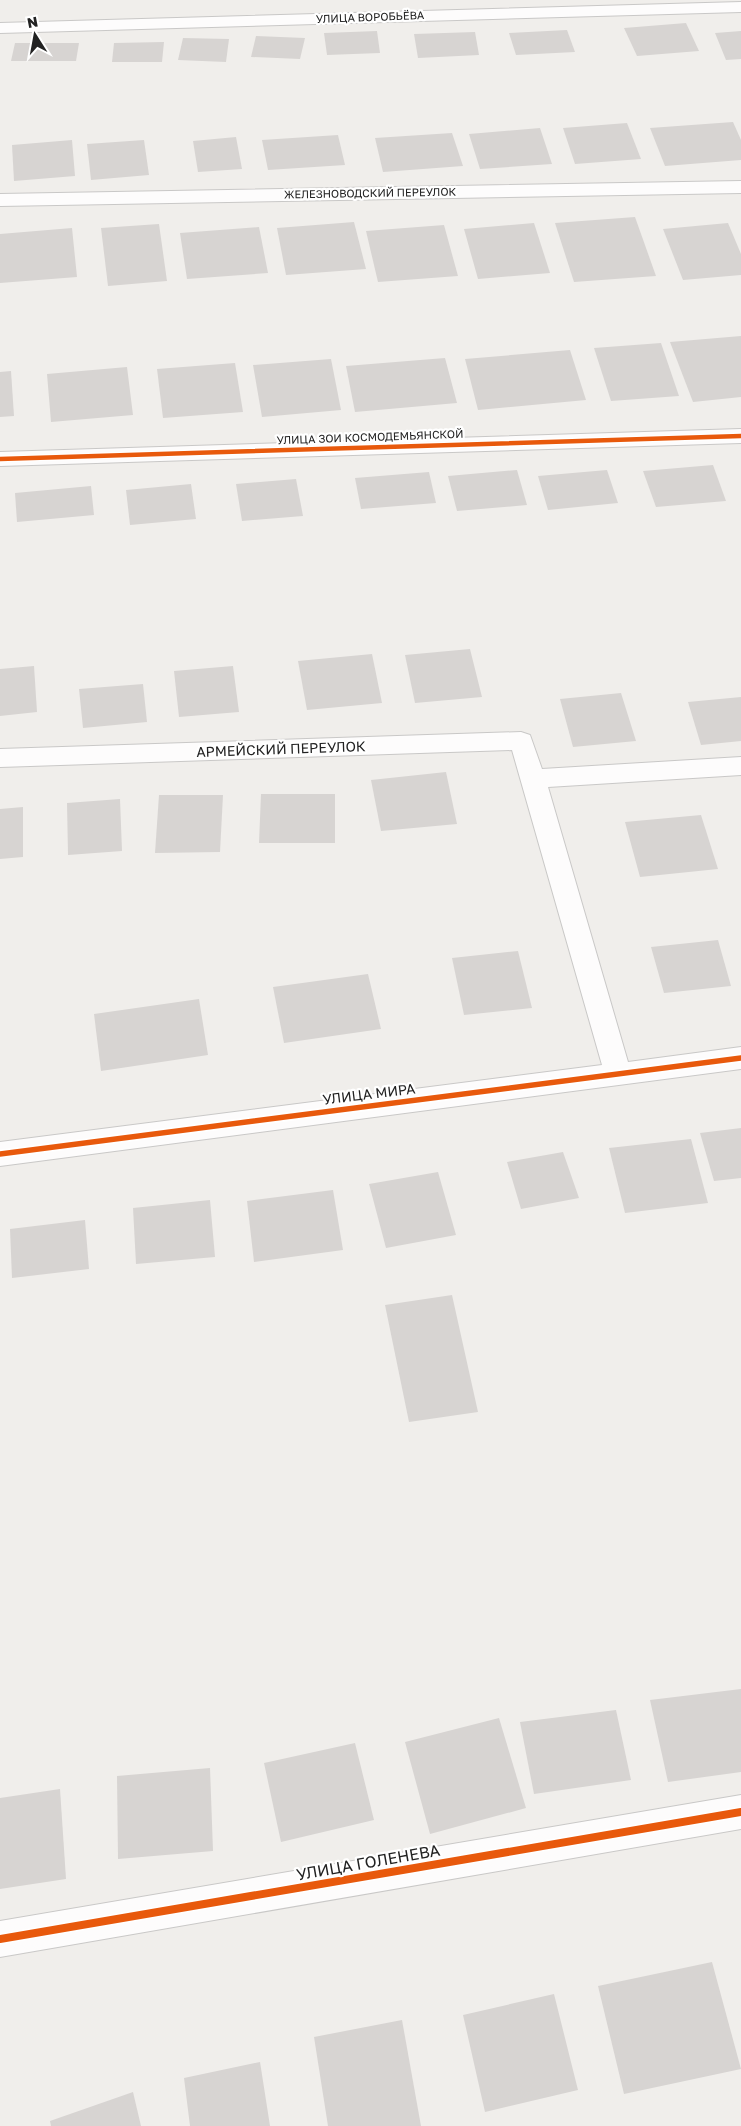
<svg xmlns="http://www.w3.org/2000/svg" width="741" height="2126" font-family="'Golos Text',sans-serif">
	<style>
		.building { fill: #d7d4d2 }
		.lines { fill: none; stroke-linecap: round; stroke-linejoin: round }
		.minor-casing { stroke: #c9c8c7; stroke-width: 2 }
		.minor { fill: #fdfcfc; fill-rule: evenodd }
		.cycleway-far2-casing { stroke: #fff; stroke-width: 7 }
		.cycleway-far1-casing { stroke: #fff; stroke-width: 9 }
		.cycleway-casing { stroke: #fff; stroke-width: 11 }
		.cycleway-far2 { stroke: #e8590c; stroke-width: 4.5 }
		.cycleway-far1 { stroke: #e8590c; stroke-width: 5.5 }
		.cycleway { stroke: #e8590c; stroke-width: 8 }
		.labels { text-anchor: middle; stroke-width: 4.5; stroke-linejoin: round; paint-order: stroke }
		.far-street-label { font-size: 11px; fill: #222; stroke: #fff }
		.street-label { font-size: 14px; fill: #222; stroke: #fff }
		.near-street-label { font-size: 16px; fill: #222; stroke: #fff }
	</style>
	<rect width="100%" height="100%" fill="#f0eeeb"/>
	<g class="building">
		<polygon points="686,23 699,51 637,56 624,28"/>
		<polygon points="567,30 575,52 516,55 509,33"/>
		<polygon points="377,31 380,53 327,55 324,33"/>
		<polygon points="741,31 741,59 726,60 715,33"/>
		<polygon points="475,32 479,55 418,58 414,34"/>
		<polygon points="256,36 305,38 300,59 251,57"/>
		<polygon points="183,38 229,39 226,62 178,60"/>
		<polygon points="164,42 162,62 112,62 114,43"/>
		<polygon points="15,43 79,43 76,61 11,61"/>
		<polygon points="733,122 741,140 741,160 665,166 650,128"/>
		<polygon points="627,123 641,159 575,164 563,128"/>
		<polygon points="540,128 552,164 480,169 469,134"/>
		<polygon points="452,133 463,166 383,172 375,138"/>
		<polygon points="338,135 345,165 268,170 262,140"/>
		<polygon points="236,137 242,169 198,172 193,141"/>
		<polygon points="72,140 75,176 14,181 12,145"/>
		<polygon points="144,140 149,175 91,180 87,144"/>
		<polygon points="635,217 656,276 574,282 555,223"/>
		<polygon points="354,222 366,269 286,275 277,228"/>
		<polygon points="534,223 550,273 478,279 464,229"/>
		<polygon points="728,223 741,254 741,275 683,280 663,229"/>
		<polygon points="159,224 167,281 108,286 101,228"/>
		<polygon points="444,225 458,276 378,282 366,231"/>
		<polygon points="259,227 268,273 187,279 180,233"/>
		<polygon points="72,228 77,277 0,283 0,234"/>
		<polygon points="741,336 741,397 693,402 670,342"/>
		<polygon points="661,343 679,396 611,401 594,348"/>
		<polygon points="570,350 586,400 478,410 465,359"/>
		<polygon points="445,358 457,403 355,412 346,366"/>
		<polygon points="331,359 341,410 262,417 253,365"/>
		<polygon points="235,363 243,412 163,418 157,369"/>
		<polygon points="127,367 133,415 51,422 47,374"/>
		<polygon points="11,371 14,416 0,417 0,372"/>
		<polygon points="713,465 726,501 656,507 643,471"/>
		<polygon points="517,470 527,505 457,511 448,476"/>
		<polygon points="607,470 618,503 548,510 538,476"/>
		<polygon points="429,472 436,503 361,509 355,478"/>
		<polygon points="296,479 303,516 242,521 236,484"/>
		<polygon points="191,484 196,519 130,525 126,490"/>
		<polygon points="91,486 94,515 17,522 15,493"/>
		<polygon points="470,649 482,697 415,703 405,655"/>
		<polygon points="372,654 382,703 307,710 298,661"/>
		<polygon points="34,666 37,712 0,716 0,669"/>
		<polygon points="233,666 239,712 179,717 174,671"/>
		<polygon points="143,684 147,722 83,728 79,689"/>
		<polygon points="621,693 636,741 573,747 560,699"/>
		<polygon points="741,697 741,741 701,745 688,702"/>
		<polygon points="446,772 457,824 381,831 371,780"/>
		<polygon points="261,794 335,794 335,843 259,843"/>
		<polygon points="159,795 223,795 220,852 155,853"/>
		<polygon points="120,799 122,851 68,855 67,803"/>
		<polygon points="23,807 23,857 0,859 0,809"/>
		<polygon points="701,815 718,869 640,877 625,822"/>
		<polygon points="718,940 731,986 664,993 651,947"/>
		<polygon points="518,951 532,1008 464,1015 452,958"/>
		<polygon points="368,974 381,1029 284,1043 273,987"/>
		<polygon points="199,999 208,1055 101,1071 94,1014"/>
		<polygon points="741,1128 741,1178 714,1181 700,1133"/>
		<polygon points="691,1139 708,1203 625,1213 609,1148"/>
		<polygon points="563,1152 579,1198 521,1209 507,1162"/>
		<polygon points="438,1172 456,1235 386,1248 369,1184"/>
		<polygon points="333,1190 343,1250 254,1262 247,1201"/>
		<polygon points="210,1200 215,1257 136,1264 133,1208"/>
		<polygon points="85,1220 89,1269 12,1278 10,1229"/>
		<polygon points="452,1295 478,1412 409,1422 385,1305"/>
		<polygon points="741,1689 741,1772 668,1782 650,1700"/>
		<polygon points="616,1710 631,1780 534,1794 520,1722"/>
		<polygon points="499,1718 526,1808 430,1834 405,1742"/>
		<polygon points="355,1743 374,1820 281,1842 264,1763"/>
		<polygon points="210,1768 213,1851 118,1859 117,1776"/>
		<polygon points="60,1789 66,1879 0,1889 0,1798"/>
		<polygon points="712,1962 741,2069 624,2094 598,1986"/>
		<polygon points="554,1994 578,2090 485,2112 463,2015"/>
		<polygon points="402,2020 421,2126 328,2126 314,2037"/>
		<polygon points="260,2062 270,2126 190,2126 184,2078"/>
		<polygon points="133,2092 141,2126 51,2126 50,2121"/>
	</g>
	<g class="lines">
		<g class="minor-casing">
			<g id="minor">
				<polygon points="741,2 741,12 0,33 0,23"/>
				<polygon points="741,181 741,193 0,206 0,194"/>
				<polygon points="741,429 741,443 0,466 0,452"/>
				<polygon points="521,732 530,735 542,769 741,757 741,775 548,787 628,1062 741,1047 741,1069 0,1166 0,1142 602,1065 512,750 0,767 0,749"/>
				<polygon points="741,1795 741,1829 0,1957 0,1921"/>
			</g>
		</g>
		<use href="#minor" class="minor"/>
		<g class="cycleway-far2-casing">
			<polyline id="cycleway-far2" points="0,459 741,436"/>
		</g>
		<g class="cycleway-far1-casing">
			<polyline id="cycleway-far1" points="0,1154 741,1058"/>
		</g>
		<g class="cycleway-casing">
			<polyline id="cycleway" points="0,1939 741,1812"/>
		</g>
		<use href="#cycleway-far2" class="cycleway-far2"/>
		<use href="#cycleway-far1" class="cycleway-far1"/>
		<use href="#cycleway" class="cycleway"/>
	</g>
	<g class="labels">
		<g class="far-street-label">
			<text transform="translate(370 17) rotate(-2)" y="4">УЛИЦА ВОРОБЬЁВА</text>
			<text transform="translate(370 193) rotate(-1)" y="4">ЖЕЛЕЗНОВОДСКИЙ ПЕРЕУЛОК</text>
			<text transform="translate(370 437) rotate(-2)" y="4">УЛИЦА ЗОИ КОСМОДЕМЬЯНСКОЙ</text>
		</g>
		<g class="street-label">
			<text transform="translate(281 749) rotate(-2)" y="5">АРМЕЙСКИЙ ПЕРЕУЛОК</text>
			<text transform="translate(369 1094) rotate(-7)" y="5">УЛИЦА МИРА</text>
		</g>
		<g class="near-street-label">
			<text transform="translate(368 1862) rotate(-10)" y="6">УЛИЦА ГОЛЕНЕВА</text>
		</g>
	</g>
	<g transform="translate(35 35) rotate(349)" stroke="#ffffff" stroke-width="4" paint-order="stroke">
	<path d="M0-4L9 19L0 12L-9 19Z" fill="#222222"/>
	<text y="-8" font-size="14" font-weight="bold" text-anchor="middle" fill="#222222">N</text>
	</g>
</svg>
